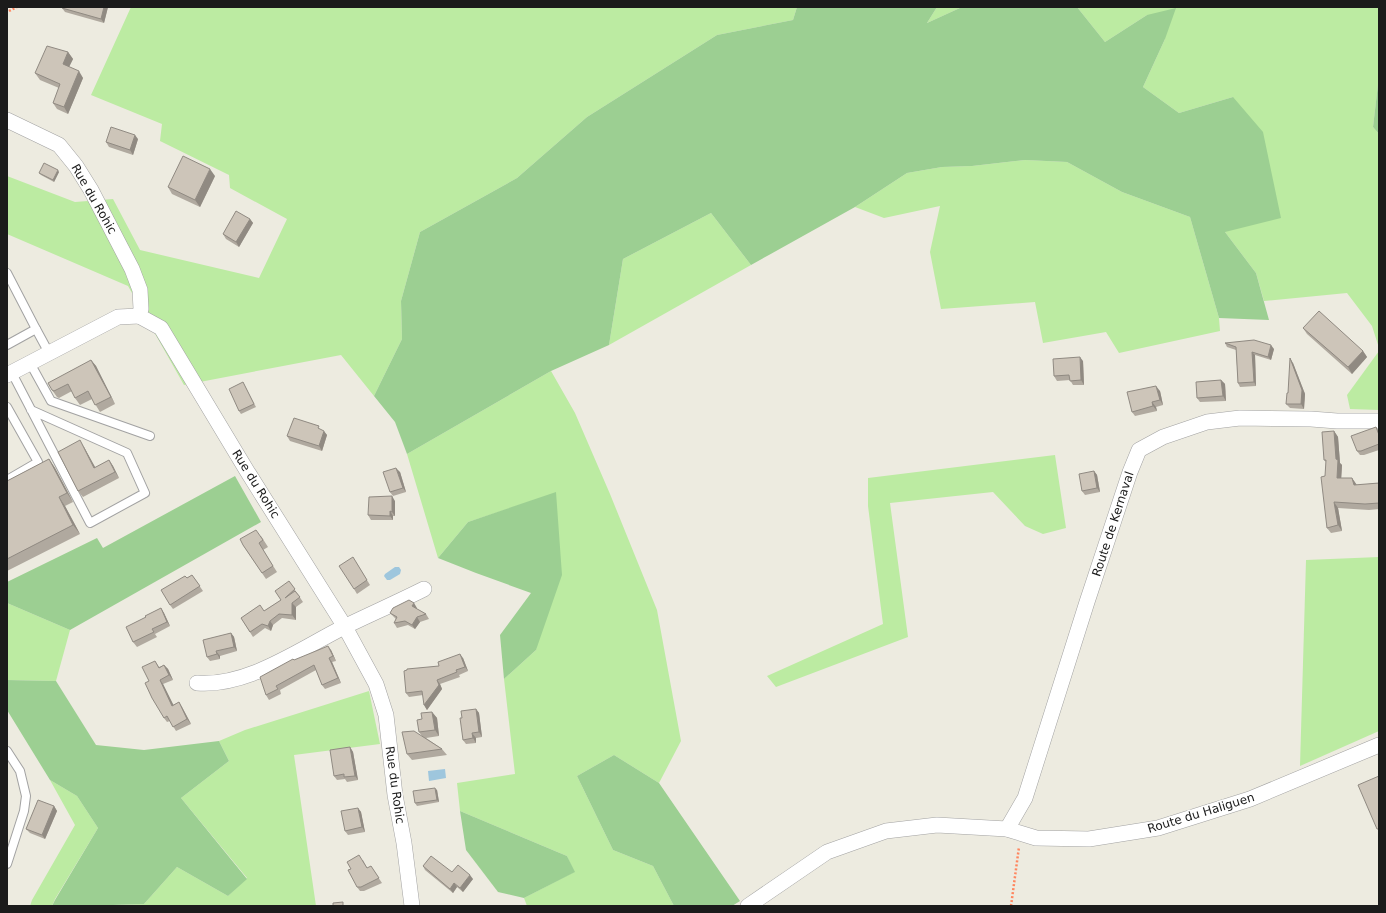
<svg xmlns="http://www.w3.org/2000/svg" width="1386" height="913" font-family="'DejaVu Sans',sans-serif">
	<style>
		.grass { fill: #bceba2 }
		.forest { fill: #9ccf92 }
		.water { fill: #9ec6dd }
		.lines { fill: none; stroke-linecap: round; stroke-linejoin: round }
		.service-casing { stroke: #a2a2a2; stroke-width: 10 }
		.minor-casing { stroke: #a2a2a2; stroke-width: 16 }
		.path { stroke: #ff865f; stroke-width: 2.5; stroke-dasharray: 2 2; stroke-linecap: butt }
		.service { stroke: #fff; stroke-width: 8 }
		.minor { stroke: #fff; stroke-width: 15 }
		.wall { fill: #b0a99f }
		.shaded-wall { fill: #908a82 }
		.building { fill: #cdc5b9; stroke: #908a82 }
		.labels { text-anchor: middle; stroke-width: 3; stroke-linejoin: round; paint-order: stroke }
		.street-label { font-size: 12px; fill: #1b1b1b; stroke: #fff }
	</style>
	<rect width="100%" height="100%" fill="#edebe0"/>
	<g class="grass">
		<polygon points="131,7 797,7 793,20 717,35 587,117 517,178 420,232 401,301 402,339 374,396 341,355 184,385 128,286 7,234 7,176 75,202 113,199 140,250 259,278 287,219 230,188 229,175 160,141 162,124 91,95"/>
		<polygon points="937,7 962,7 927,23"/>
		<polygon points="1077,7 1379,7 1379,76 1373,127 1379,134 1379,348 1372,326 1347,293 1264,301 1256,273 1225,232 1233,97 1179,113 1143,87 1165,39 1147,15 1105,42"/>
		<polygon points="1025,160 1067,162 1122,192 1190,217 1219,318 1220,331 1119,353 1106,332 1043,343 1035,302 941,309 930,252 940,206 884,218 855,207 907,173 942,167 972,166"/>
		<polygon points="711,213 751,265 609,345 623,259"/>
		<polygon points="1379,351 1379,410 1350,409 1347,395"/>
		<polygon points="551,371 575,413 610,494 657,610 681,741 659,783 614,755 577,776 613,850 653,866 674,906 527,906 524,898 574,872 567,856 460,811 457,783 515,774 504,679 536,650 556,493 468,522 438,558 407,454"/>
		<polygon points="1055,455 1066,528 1043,534 1025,526 993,492 890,503 908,637 776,687 767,676 883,624 868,506 868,478"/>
		<polygon points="1379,557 1379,731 1300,766 1306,560"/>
		<polygon points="7,603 70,630 56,681 7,680"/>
		<polygon points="369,691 380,744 294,755 316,906 112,906 113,905 144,904 177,867 228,896 247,878 181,798 229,761 219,741 245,730"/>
		<polygon points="50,780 77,796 98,828 55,899 52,906 30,906 32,900 75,825"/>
	</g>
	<g class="forest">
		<polygon points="797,7 937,7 927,23 962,7 1077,7 1105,42 1147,15 1176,8 1165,39 1143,87 1179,113 1233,97 1263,132 1281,218 1225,232 1256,273 1269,320 1219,318 1190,217 1122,192 1067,162 1025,160 972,166 942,167 907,173 855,207 751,265 711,213 623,259 609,345 551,371 407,454 395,422 374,396 402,339 401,301 420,232 517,178 587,117 717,35 793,20"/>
		<polygon points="1379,76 1379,134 1373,127"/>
		<polygon points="235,476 261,522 70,630 7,603 7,582 97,538 103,548"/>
		<polygon points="556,492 562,575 536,650 504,679 500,635 531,593 476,573 438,558 468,522"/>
		<polygon points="7,680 56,681 96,745 144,750 219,741 229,761 181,798 247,879 228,896 177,867 144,904 113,905 112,906 52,906 55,900 98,828 77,796 50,780 7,710"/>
		<polygon points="614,755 659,783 740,901 732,906 674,906 653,866 613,850 577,776"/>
		<polygon points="460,811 567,856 575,872 524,898 498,892 466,850"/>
	</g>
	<g class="water">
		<polygon points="395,567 399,567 401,570 400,574 390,580 387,580 384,576 385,574"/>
		<polygon points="445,769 446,778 429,781 428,771"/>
	</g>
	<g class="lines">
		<g class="service-casing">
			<g id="service">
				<polyline points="7,273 36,329"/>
				<polyline points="7,345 36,329 49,353"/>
				<polyline points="30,363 51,401 150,436"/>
				<polyline points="12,373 90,523 145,493 127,453 31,410"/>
				<polyline points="7,407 38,462 7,480"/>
				<polyline points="7,751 20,771 26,796 24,811 7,864"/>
			</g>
		</g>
		<g class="minor-casing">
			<g id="minor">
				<polyline points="7,120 59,145 76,166 91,190 132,269 140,290 141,309 139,316 161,328 247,471 345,627 376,684 386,715 395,795 404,843 412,906"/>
				<polyline points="7,375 118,317 139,316"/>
				<path d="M197,683C248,687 300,649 344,627C371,614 398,602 424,589"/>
				<polyline points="1007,829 1025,798 1087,602 1130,472 1139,450 1163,437 1207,422 1240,418 1311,419 1337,421 1379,421"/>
				<polyline points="748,906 827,852 886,831 937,825 1007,829 1036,838 1089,839 1158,828 1250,799 1379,745"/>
			</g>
		</g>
		<g class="path">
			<polyline points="9,11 17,7"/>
			<polyline points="1011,906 1019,847"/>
		</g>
		<use href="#service" class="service"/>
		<use href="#minor" class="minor"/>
	</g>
	<g class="wall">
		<polygon points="63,7 108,7 104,23 65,12 62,8"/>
		<polygon points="68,52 73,59 69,67 83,78 68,114 57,109 53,103 59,88 40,80 35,73"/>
		<polygon points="138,139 133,155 109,147 106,142"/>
		<polygon points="59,172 54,182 41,175 39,173"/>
		<polygon points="215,176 200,207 172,194 168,187"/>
		<polygon points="250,219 253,223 239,247 226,239 223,234"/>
		<polygon points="1303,328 1363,351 1367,357 1352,374 1307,334"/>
		<polygon points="1225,343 1274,349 1271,360 1255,355 1256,386 1240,387 1238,383 1236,350 1227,347"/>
		<polygon points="91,360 96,366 115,404 100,412 92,399 80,405 75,398 72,391 59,398 57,397 52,390"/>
		<polygon points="1083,361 1084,385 1073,385 1070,380 1057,381 1054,376"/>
		<polygon points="1293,363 1305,394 1304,409 1290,408 1286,404"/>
		<polygon points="1221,380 1225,384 1226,401 1200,402 1197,398"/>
		<polygon points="243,382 245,386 256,407 241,414 239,411"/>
		<polygon points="1160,391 1163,405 1156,407 1157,411 1135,416 1132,412"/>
		<polygon points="1376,427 1379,431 1379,450 1364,455 1360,455 1357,451"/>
		<polygon points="321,430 327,435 322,451 290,441 287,436"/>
		<polygon points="1334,431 1338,437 1340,463 1342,465 1341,478 1352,478 1357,485 1379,483 1379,509 1369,510 1338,508 1342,531 1331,533 1327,528 1326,462 1324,460"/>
		<polygon points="84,447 95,468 109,460 113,466 119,478 83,497 78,491"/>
		<polygon points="49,459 55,468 73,502 65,506 80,534 7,571 7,481"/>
		<polygon points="1094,471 1097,475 1100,492 1085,495 1082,491"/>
		<polygon points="400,472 406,492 393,496 390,492"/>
		<polygon points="395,501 395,516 393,516 393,520 371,520 368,515"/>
		<polygon points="261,536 268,547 263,550 277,572 266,579 243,545"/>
		<polygon points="356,562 370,585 357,594 354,589"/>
		<polygon points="192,575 203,591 173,609 170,605 187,578"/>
		<polygon points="289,581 303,602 296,607 296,620 282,618 273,625 271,631 265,628 253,637 241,618 264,611 281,600"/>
		<polygon points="161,608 164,613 170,626 155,634 157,637 137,647 133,642 146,617"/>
		<polygon points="417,608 417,609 426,614 429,619 420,622 415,629 408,625 397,628 394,623 396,619 390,613"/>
		<polygon points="231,633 234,637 237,651 220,656 220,659 210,661 207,657"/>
		<polygon points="331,650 336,661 332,662 341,683 325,689 322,685 316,670 280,690 281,694 269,700 266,695 294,660"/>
		<polygon points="463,658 468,671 459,675 460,677 440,684 442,689 427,710 424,705 423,695 409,697 406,693"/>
		<polygon points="155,661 159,667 164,665 168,669 173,680 163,684 173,705 179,702 182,707 191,724 176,731 170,721 167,722 164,718 149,681"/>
		<polygon points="476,709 479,713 482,737 476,738 476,743 466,744 463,740 462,718"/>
		<polygon points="432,712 437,718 439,736 426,738 442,749 447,755 412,760 407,754 422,736 419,732 422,719"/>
		<polygon points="350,747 353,752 358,780 347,782 345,779 337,780 334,776"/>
		<polygon points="437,790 439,802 417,806 415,803"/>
		<polygon points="54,806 57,811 45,839 30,833 26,829"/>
		<polygon points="358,808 361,812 365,832 348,835 345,831"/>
		<polygon points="363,860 367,868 374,871 382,883 364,891 360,891 357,887 351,869"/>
		<polygon points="423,866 452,872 473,879 463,892 457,887 453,893 425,870"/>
	</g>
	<g class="shaded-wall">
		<polygon points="104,7 108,7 104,23 101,19"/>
		<polygon points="68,52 73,59 67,71 63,64"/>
		<polygon points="79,71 83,78 68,114 64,107"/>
		<polygon points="135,135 138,139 133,155 130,150"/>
		<polygon points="210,169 215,176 200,207 195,200"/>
		<polygon points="58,170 59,172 54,182 53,180"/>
		<polygon points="250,219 253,223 239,247 236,242"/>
		<polygon points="1271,345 1274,349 1271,360 1268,357"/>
		<polygon points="1363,351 1367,357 1352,374 1348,367"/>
		<polygon points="1252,352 1255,355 1256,386 1254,382"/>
		<polygon points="1080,357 1083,361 1084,385 1081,380"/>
		<polygon points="1290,358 1293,363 1305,394 1304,409 1301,404"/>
		<polygon points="91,360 96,366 115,404 111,397"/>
		<polygon points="1221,380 1225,384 1226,401 1223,396"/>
		<polygon points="1156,386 1160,391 1163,405 1160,400"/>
		<polygon points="1152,402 1156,407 1157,411 1153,406"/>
		<polygon points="324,431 327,435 322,451 319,446"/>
		<polygon points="1334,431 1338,437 1340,463 1342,465 1341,483 1337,478 1336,459"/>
		<polygon points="80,440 84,447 99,474 94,468"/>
		<polygon points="49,459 55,468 73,502 67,493"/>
		<polygon points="109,460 113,466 119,478 115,472"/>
		<polygon points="396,468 400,472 406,492 403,488"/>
		<polygon points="1094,471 1097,475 1100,492 1097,488"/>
		<polygon points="1352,478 1356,484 1358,491 1354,485"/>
		<polygon points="392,496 395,501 395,516 392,512"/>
		<polygon points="59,497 65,506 80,534 73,525"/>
		<polygon points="1334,502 1338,508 1342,531 1338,525"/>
		<polygon points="390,511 393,516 393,520 390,516"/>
		<polygon points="292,603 296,607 296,620 292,615"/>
		<polygon points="414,603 417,608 415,611 412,606"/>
		<polygon points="161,608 164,613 170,626 167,622"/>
		<polygon points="417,617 420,622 415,629 412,625"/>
		<polygon points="270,621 273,625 271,631 268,626"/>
		<polygon points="231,633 234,637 237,651 234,647"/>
		<polygon points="328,646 331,650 336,661 333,656"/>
		<polygon points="216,651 220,656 220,659 217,654"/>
		<polygon points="460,654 463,658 468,671 465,667"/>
		<polygon points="329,658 332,662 341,683 338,678"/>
		<polygon points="164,665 168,669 173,680 169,675"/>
		<polygon points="160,680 163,684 176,710 172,706"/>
		<polygon points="437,680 440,684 442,689 427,710 424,705"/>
		<polygon points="179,702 182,707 191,724 187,719"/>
		<polygon points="476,709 479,713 482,737 479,732"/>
		<polygon points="432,712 437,718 439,736 435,730"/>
		<polygon points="472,733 476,738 476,743 473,738"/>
		<polygon points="350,747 353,752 358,780 355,776"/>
		<polygon points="435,788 437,790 439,802 437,800"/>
		<polygon points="54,806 57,811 45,839 42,835"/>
		<polygon points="358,808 361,812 365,832 362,827"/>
		<polygon points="470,875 473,879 463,892 460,888"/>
		<polygon points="454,883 457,887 453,893 450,889"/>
	</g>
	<g class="building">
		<polygon points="63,7 104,7 101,19 62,8"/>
		<polygon points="47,46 68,52 63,64 79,71 64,107 53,103 60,84 35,73"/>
		<polygon points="111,127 135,135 130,150 106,142"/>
		<polygon points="183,156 210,169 195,200 168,187"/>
		<polygon points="44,163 58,170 53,180 39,173"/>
		<polygon points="236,211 250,219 236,242 223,234"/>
		<polygon points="1319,311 1363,351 1348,367 1303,328"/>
		<polygon points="1254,340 1271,345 1268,357 1252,352 1254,382 1238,383 1236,347 1225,343"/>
		<polygon points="1080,357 1081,380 1070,381 1069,375 1054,376 1053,359"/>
		<polygon points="1290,358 1302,390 1301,404 1286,404 1287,393 1288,393"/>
		<polygon points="91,360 111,397 95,405 88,391 75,398 68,384 54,391 52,390 48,383"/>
		<polygon points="1221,380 1223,396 1197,398 1196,382"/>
		<polygon points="243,382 254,404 239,411 229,389"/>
		<polygon points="1156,386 1160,400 1152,402 1153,406 1132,412 1127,392"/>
		<polygon points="294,418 319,426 318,428 324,431 319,446 287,436"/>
		<polygon points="1376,427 1379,435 1379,444 1361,451 1357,451 1351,436"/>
		<polygon points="1334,431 1336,459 1338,460 1337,478 1352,478 1354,485 1379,483 1379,503 1365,504 1334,502 1338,525 1327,528 1321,477 1325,476 1326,460 1324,460 1322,432"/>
		<polygon points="80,440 94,468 109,460 115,472 78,491 58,452"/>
		<polygon points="49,459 67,493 59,497 73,525 7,559 7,481"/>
		<polygon points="396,468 403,488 390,492 383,472"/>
		<polygon points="1094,471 1097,488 1082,491 1079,474"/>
		<polygon points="392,496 392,512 390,511 390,516 368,515 369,497"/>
		<polygon points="256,530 263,540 259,543 273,566 262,573 243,545 240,539"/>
		<polygon points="353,557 367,580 354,589 339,566"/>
		<polygon points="192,575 200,586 170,605 161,590 185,576 187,578"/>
		<polygon points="289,581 295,589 285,598 295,591 300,597 292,603 292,615 279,614 270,621 268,626 262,624 250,632 241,618 260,605 264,611 281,600 275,591"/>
		<polygon points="409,600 414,603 412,606 426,614 417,617 412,625 405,621 394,623 397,617 390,613 393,608"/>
		<polygon points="161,608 167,622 152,629 154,632 133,642 126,627 146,617 145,616"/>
		<polygon points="231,633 234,647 216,651 217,654 207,657 203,640"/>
		<polygon points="328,646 333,656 329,658 338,678 322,685 314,665 276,686 278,689 266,695 260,677 293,659 294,660"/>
		<polygon points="460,654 465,667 456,670 457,672 437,680 439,685 424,705 422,691 406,693 404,671 407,670 407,669 439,666 438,662"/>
		<polygon points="155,661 159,668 164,665 169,675 160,680 172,706 179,702 187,719 173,727 167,716 164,718 152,698 145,683 149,681 142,667"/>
		<polygon points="476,709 479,732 472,733 473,738 463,740 460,718 462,718 461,711"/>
		<polygon points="432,712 435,730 419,732 417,720 422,719 421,713"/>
		<polygon points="414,731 442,749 407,754 402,732"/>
		<polygon points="350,747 355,776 344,777 344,774 334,776 330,750"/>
		<polygon points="1379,776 1379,829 1377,829 1358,785"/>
		<polygon points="435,788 437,800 415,803 413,791"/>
		<polygon points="38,800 54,806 42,835 26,829"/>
		<polygon points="358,808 362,827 345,831 341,811"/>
		<polygon points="359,855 367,868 371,866 379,878 361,887 357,887 348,870 351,869 347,862"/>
		<polygon points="431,856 452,872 458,865 470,875 460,888 454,883 450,889 423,866"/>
		<polygon points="343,902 343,906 333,906 333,903"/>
	</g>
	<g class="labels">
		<g class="street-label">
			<text transform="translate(94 199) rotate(60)" y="4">Rue du Rohic</text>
			<text transform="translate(256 484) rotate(58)" y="4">Rue du Rohic</text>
			<text transform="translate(1113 524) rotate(-72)" y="4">Route de Kernaval</text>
			<text transform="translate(395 785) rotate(82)" y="4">Rue du Rohic</text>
			<text transform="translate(1201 813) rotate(-17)" y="4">Route du Haliguen</text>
		</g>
	</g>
	<rect width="1386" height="913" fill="none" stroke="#1b1b1b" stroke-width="16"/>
</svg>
